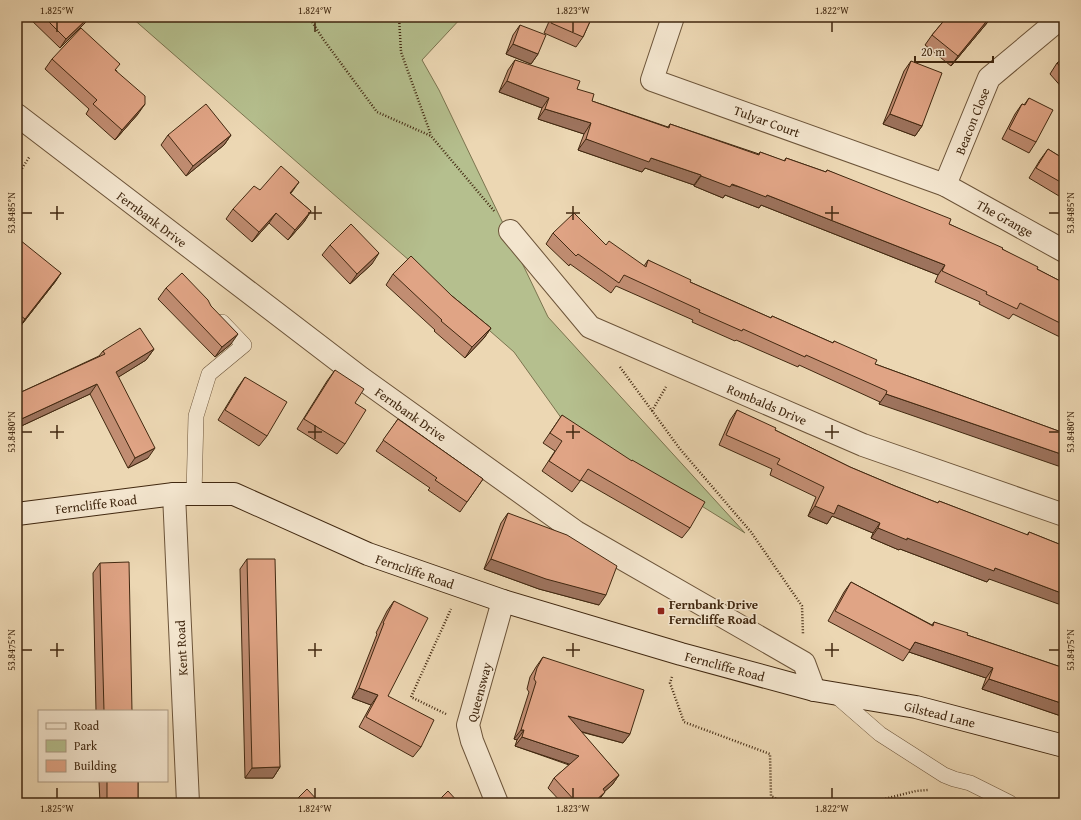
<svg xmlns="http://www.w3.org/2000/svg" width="1081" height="820" font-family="'Gentium Book Plus',serif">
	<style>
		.green { fill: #b5bf8e; stroke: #7b744f }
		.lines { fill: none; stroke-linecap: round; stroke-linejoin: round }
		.lane-casing { stroke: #6c5439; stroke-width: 16 }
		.street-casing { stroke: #6c5439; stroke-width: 24 }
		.secondary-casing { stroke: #412810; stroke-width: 24 }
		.path { stroke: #412810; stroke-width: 2.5; stroke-dasharray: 1 2; stroke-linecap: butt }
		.lane { stroke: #f3e5ce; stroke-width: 15 }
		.street { stroke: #f3e5ce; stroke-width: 22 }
		.secondary { stroke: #f3e5ce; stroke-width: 22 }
		.wall { fill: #c18d72; stroke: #412810 }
		.shaded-wall { fill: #9d735d; stroke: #412810 }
		.building { fill: #e0a485; stroke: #412810 }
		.ticks { fill: none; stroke: #412810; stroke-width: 1.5 }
		.poi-dot { fill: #8f2418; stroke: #f3e5ce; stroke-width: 1.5 }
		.labels { text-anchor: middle; stroke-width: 3; stroke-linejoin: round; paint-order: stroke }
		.street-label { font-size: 13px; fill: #412810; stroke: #f3e5ce }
		.poi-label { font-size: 13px; font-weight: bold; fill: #412810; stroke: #f3e5ce; text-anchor: start }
		.neatline { fill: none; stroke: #412810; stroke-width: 1.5 }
		.ticks-label { font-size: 10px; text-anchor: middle; fill: #412810 }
	</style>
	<rect width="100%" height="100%" fill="#ecd7b3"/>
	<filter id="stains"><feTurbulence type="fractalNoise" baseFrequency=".005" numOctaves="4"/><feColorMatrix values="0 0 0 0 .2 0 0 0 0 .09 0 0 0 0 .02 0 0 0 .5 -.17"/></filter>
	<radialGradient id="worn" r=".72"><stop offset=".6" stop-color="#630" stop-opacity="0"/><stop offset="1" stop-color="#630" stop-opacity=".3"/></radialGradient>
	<polygon class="green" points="131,17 462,17 422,60 439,90 548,317 745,533 562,419 514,352"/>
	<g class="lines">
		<g class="lane-casing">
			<g id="lane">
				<polyline points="194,494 196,416 209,374 244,345 222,322"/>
				<polyline points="834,694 880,734 944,775 954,779 970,783 1010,803"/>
			</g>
		</g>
		<g class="street-casing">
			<g id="street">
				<polyline points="673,17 652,80 945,185 1064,251"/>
				<polyline points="17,115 361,378 576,532 804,663 814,690"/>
				<polyline points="945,185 989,78 1062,17"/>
				<polyline points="510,231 590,327 863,445 1064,515"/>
				<polyline points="174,494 188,803"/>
				<polyline points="497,803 472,741 468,725 503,601"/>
			</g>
		</g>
		<g class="secondary-casing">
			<polyline id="secondary" points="17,514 174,494 234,494 368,554 503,601 681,654 814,690 916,707 1064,746"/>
		</g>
		<g class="path">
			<polyline points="309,17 323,39 377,112 431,136 495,212"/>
			<polyline points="399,17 401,52 431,135"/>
			<polyline points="17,176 30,156"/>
			<polyline points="620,367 680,449 751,532 802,606 803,634"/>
			<polyline points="652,411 666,387"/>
			<polyline points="672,677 670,683 684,722 770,754 771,796 785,803"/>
			<polyline points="446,714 411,697 451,609"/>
			<polyline points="868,803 916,791 928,790"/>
		</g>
		<use href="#lane" class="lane"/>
		<use href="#street" class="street"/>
		<use href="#secondary" class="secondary"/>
	</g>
	<g class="wall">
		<polygon points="28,17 90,17 85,23 60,48"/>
		<polygon points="551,17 592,17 583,37 576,47 544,33"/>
		<polygon points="947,17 992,17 951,66 925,45 932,35"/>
		<polygon points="520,25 538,54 531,64 506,54 513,35"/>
		<polygon points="1064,58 1064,90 1050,74 1057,63"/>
		<polygon points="52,59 116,70 138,114 115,140 86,114 89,109 45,69"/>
		<polygon points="515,60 577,89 592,101 668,127 670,124 759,154 760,152 784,161 786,158 826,172 827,170 949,224 1002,249 1037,269 1064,283 1064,339 1013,314 1009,319 979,304 980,302 935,282 938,275 761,205 759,208 725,195 723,198 694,186 694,185 645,168 642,172 578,150 584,134 538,119 542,108 499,92 508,70"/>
		<polygon points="911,61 922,126 915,136 883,124 904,71"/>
		<polygon points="1029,98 1036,142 1029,153 1002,139 1015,114 1022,104 1024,105"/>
		<polygon points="168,135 231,135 224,145 186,176 161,145"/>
		<polygon points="1048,149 1064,159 1064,199 1029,178 1040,160"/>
		<polygon points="260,190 291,194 311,211 304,222 288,240 269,223 252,242 226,219 233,209"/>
		<polygon points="553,233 606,245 644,266 648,260 690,282 771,318 772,316 833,343 834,341 875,364 1064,433 879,404 880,402 799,365 798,367 736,340 735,341 692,322 693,320 616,286 611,293 570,264 569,266 546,244"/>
		<polygon points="17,244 61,273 55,282 19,328 17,327"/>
		<polygon points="330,245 372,264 350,284 322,255"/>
		<polygon points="393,274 452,296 491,328 484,338 465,358 434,331 435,330 386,285"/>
		<polygon points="166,288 211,306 231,344 215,357 158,299"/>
		<polygon points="154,349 146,360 118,377 148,458 128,468 90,394 17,428 17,394 99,356 103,351"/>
		<polygon points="335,370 355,403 345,444 337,454 297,429 327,381"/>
		<polygon points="245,377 267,436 259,446 218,420 238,387"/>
		<polygon points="737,410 775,430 850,467 895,486 938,503 939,501 1027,535 1029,532 1064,546 989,579 987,582 900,549 899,550 871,538 873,533 832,516 827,524 808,516 816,497 770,475 772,469 719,445 730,420"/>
		<polygon points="562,415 690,528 682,538 581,480 572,492 542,471 555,451 543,443"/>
		<polygon points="398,419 483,479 460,512 428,490 430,488 376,451"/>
		<polygon points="508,513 599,605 539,589 484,569 501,523"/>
		<polygon points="247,559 280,767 273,778 245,778 240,569"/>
		<polygon points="100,563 132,711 96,711 93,573"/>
		<polygon points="851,582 932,625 934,622 967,635 1064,668 1064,715 1062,714 1061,716 982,689 986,678 909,652 903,661 828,621 844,592"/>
		<polygon points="394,601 388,696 421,747 413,757 359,727 371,705 352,698 377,634 376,633 387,611"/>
		<polygon points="543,657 630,734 623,743 581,732 619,775 612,785 605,791 596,803 562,803 548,788 554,778 569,765 515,746 517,740 514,739 529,692 527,689 530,677 536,667"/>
		<polygon points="99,781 138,781 138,803 100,803"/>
	</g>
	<g class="shaded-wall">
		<polygon points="24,17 26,17 17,27 17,24"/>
		<polygon points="89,17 90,17 85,23 60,48 66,39"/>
		<polygon points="990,17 992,17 951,66 958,56"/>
		<polygon points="513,44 538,54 531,64 506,54"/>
		<polygon points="507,81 549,98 542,108 499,92"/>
		<polygon points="145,104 138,114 115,140 122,130"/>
		<polygon points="545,109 591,123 584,134 538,119"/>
		<polygon points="890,114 922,126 915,136 883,124"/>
		<polygon points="231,135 224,145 186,176 193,166"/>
		<polygon points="586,139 651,158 701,175 694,185 645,168 642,172 578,150"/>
		<polygon points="701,176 767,195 945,265 938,275 761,205 759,208 725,195 723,198 694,186"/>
		<polygon points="299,182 292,192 282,203 290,193"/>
		<polygon points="311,211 304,222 288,240 295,230"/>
		<polygon points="276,213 269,223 252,242 259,232"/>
		<polygon points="379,253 372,264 350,284 357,274"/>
		<polygon points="61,273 55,282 19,328 25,319"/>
		<polygon points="491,328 484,338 465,358 472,347"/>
		<polygon points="238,334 231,344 215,357 222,347"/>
		<polygon points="154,349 146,360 109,383 116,372"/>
		<polygon points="97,384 90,394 17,428 17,421"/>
		<polygon points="886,394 1064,455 1064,468 879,404"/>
		<polygon points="155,448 148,458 128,468 135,458"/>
		<polygon points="838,505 880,523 873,533 832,516 827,524 808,516 815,506"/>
		<polygon points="878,528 995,568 1064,594 1064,606 989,579 987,582 900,549 899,550 871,538"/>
		<polygon points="491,559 606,595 599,605 539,589 484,569"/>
		<polygon points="915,642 993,668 986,678 909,652"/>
		<polygon points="989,679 1064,704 1064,715 1062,714 1061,716 982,689"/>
		<polygon points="359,688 378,695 371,705 352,698"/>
		<polygon points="568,716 630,734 623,743 561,726"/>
		<polygon points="521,730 524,730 517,740 514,739"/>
		<polygon points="522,737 579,756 572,765 515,746"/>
		<polygon points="280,767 273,778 245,778 252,768"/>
		<polygon points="619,775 612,785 596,799 603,789"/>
		<polygon points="605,792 598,801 596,803 593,803"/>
	</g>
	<g class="building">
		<polygon points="17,17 24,17 17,24"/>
		<polygon points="44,17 89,17 66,39"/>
		<polygon points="554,17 592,17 583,37 551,23"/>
		<polygon points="947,17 990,17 958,56 932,35"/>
		<polygon points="520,25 546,35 538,54 513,44"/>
		<polygon points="81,28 120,64 115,70 145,96 145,104 122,130 93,104 97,100 52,59"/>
		<polygon points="1064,58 1064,71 1057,63"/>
		<polygon points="515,60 580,81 577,89 594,94 592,101 669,128 670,124 759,155 760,152 785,161 786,158 826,172 827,170 951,219 949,224 1003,248 1002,249 1038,267 1037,269 1064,283 1064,325 1020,303 1017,309 986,294 987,292 942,271 945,265 767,195 766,197 732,184 730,187 701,176 701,175 651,158 649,162 586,139 591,123 545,109 549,98 507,81"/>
		<polygon points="911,61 942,73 922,126 890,114"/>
		<polygon points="1029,98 1053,110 1036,142 1009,129 1022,104 1025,105"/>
		<polygon points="206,104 231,135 193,166 168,135"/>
		<polygon points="1048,149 1064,159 1064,184 1036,168"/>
		<polygon points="281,166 299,182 290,193 311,211 295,230 276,213 259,232 233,209 254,186 260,190"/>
		<polygon points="574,213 606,245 609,241 646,267 648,260 691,280 690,282 771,318 772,316 833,343 834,341 877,360 875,364 1064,433 1064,455 886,394 887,391 806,355 805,357 743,329 742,331 699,312 700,310 624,275 619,283 578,254 576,256 553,233"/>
		<polygon points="351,224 379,253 357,274 330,245"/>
		<polygon points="20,240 61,273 25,319 17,313 17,244"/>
		<polygon points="411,256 452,296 491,328 472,347 441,321 442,320 393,274"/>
		<polygon points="182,273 208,300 211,306 238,334 222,347 166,288"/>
		<polygon points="140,328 154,349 116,372 155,448 135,458 97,384 17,421 17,394 105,354 103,351"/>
		<polygon points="335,370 364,389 355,403 366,410 345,444 304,419"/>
		<polygon points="245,377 287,402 267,436 225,410"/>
		<polygon points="737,410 776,428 775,430 850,467 895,486 938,503 939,501 1028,535 1029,532 1064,546 1064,594 995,568 994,571 907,538 907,540 878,528 880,523 838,505 834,514 815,506 824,487 777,464 780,459 726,435"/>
		<polygon points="562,415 632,461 632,460 705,502 690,528 588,469 580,481 549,461 562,441 550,433"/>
		<polygon points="398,419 483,479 467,502 435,480 437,478 383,440"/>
		<polygon points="508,513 567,535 617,566 606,595 546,579 491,559"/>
		<polygon points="247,559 275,559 280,767 252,768"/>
		<polygon points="129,562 132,711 104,711 100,563"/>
		<polygon points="851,582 933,626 934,622 968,633 967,635 1064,668 1064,704 989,679 993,668 915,642 910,650 835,611"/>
		<polygon points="394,601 428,618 388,696 434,720 421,747 366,717 378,695 359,688 384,623 383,623"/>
		<polygon points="543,657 644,690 630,734 568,716 619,775 603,789 605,792 593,803 577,803 554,778 579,756 522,737 524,730 521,730 536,682 534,679 537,668"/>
		<rect x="107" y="781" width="31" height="22"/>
		<polygon points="307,789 320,803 293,803"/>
		<polygon points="448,791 459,803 436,803"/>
	</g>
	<path class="ticks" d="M57,22V32M315,22V32M573,22V32M832,22V32M57,206V220M315,206V220M573,206V220M832,206V220M22,213H32M50,213H64M308,213H322M566,213H580M825,213H839M1049,213H1059M57,425V439M315,425V439M573,425V439M832,425V439M22,432H32M50,432H64M308,432H322M566,432H580M825,432H839M1049,432H1059M57,643V657M315,643V657M573,643V657M832,643V657M22,650H32M50,650H64M308,650H322M566,650H580M825,650H839M1049,650H1059M57,788V798M315,788V798M573,788V798M832,788V798"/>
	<rect class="poi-dot" x="657" y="607" width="8" height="8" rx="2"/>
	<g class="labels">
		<g class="street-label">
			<text transform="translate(767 121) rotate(20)" y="5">Tulyar Court</text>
			<text transform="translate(972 121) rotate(-68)" y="5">Beacon Close</text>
			<text transform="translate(1005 218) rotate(29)" y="5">The Grange</text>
			<text transform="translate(152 219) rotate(37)" y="5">Fernbank Drive</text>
			<text transform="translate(767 404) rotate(23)" y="5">Rombalds Drive</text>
			<text transform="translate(411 414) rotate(35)" y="5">Fernbank Drive</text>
			<text transform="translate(96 504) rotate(-7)" y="5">Ferncliffe Road</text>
			<text transform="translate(415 571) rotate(19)" y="5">Ferncliffe Road</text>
			<text transform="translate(181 648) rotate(-93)" y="5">Kent Road</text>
			<text transform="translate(725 666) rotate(15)" y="5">Ferncliffe Road</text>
			<text transform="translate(479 692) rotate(-75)" y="5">Queensway</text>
			<text transform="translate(940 714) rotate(14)" y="5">Gilstead Lane</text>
		</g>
		<g class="poi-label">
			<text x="669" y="609">Fernbank Drive<tspan x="669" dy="15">Ferncliffe Road</tspan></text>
		</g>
	</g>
	<rect width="1081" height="820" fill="none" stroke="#ecd7b3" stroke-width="44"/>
	<rect x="38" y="710" width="130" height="72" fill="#f3e5ce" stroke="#ac9982"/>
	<rect x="46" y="723" width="20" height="6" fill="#f3e5ce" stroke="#ac9982"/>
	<text x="74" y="730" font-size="12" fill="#412810">Road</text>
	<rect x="46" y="740" width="20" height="12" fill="#b5bf8e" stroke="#ac9982"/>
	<text x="74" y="750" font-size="12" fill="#412810">Park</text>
	<rect x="46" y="760" width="20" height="12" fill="#e0a485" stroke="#ac9982"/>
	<text x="74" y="770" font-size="12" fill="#412810">Building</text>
	<path d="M915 56v6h78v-6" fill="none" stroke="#412810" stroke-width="2"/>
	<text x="921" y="56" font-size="12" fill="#412810" stroke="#f3e5ce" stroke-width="3" paint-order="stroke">20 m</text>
	<rect x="22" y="22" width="1037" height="776" class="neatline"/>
	<g class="ticks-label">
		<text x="57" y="14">1.825°W</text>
		<text x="315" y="14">1.824°W</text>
		<text x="573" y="14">1.823°W</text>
		<text x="832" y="14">1.822°W</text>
		<text transform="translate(11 213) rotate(-90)" y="4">53.8485°N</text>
		<text transform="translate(1070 213) rotate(-90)" y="4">53.8485°N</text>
		<text transform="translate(11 432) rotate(-90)" y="4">53.8480°N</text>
		<text transform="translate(1070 432) rotate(-90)" y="4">53.8480°N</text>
		<text transform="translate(11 650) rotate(-90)" y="4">53.8475°N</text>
		<text transform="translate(1070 650) rotate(-90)" y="4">53.8475°N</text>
		<text x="57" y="812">1.825°W</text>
		<text x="315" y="812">1.824°W</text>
		<text x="573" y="812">1.823°W</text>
		<text x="832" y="812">1.822°W</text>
	</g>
	<rect width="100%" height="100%" filter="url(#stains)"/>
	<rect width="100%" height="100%" fill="url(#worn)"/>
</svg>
